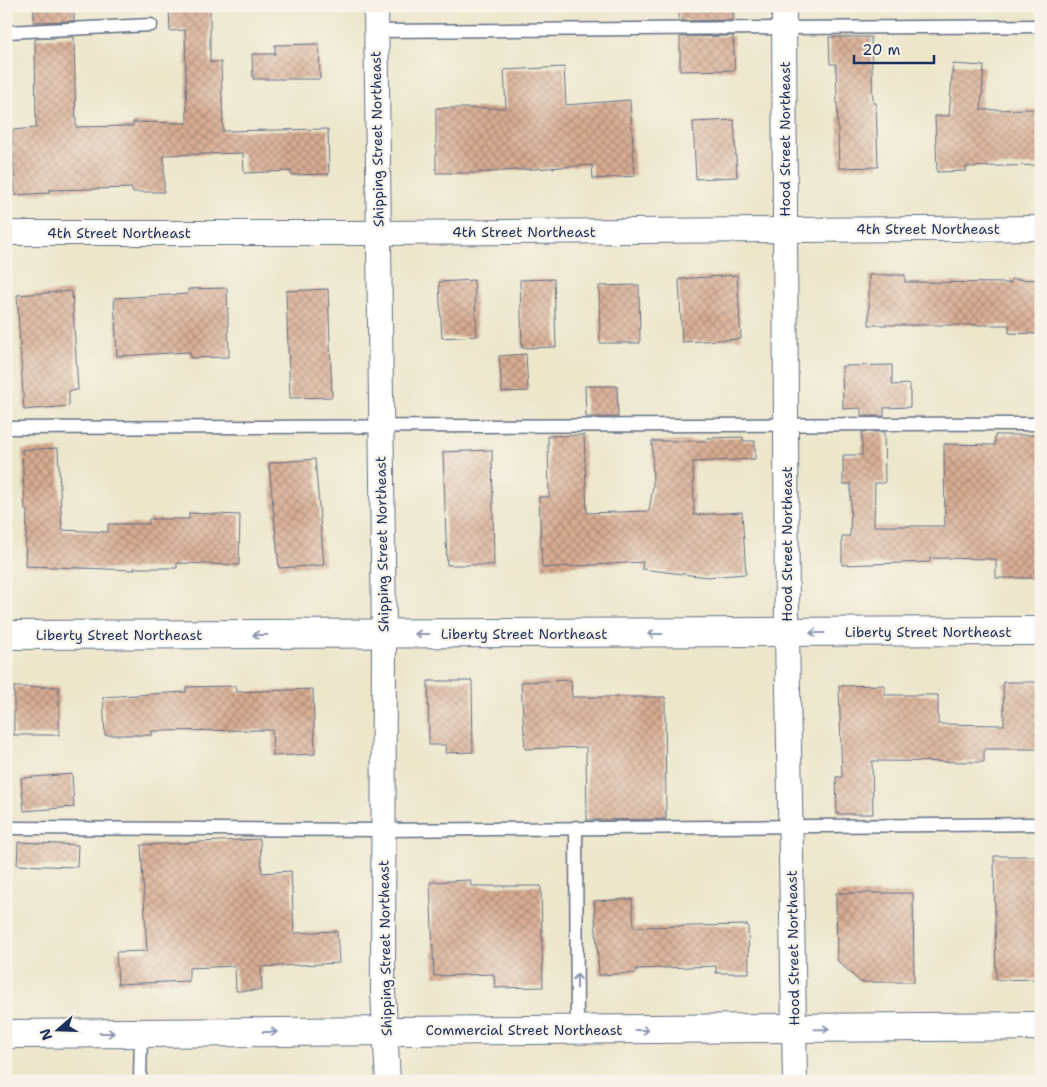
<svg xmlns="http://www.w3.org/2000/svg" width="1047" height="1087" font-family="'Shantell Sans',sans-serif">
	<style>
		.building { fill: url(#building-cross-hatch) }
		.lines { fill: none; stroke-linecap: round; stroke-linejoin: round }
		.service-casing { stroke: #646f84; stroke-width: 15 }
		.minor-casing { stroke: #646f84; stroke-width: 26 }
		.trunk-casing { stroke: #646f84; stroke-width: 30 }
		.service { stroke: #fff; stroke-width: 12 }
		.minor { stroke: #fff; stroke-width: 24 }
		.trunk { stroke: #fff; stroke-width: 28 }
		.oneway { stroke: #8d97ae }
		.labels { text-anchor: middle; stroke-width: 4.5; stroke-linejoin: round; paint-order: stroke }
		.street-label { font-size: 14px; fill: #1b2f5e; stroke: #f7f3e8 }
	</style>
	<defs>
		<pattern id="building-cross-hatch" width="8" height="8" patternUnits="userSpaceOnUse" patternTransform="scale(1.25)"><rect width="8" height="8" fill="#d8ac91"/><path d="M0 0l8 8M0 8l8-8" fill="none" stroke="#ae8c7a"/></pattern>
	</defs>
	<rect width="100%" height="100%" fill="#f7f3e8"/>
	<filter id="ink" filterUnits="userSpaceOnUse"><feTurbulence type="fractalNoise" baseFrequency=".02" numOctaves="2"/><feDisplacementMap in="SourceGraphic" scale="10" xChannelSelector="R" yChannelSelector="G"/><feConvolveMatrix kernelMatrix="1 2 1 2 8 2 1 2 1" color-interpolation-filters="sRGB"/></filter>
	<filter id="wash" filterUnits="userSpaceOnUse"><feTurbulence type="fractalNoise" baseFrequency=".0096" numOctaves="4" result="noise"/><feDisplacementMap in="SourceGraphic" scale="20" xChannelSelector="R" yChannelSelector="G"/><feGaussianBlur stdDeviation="1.12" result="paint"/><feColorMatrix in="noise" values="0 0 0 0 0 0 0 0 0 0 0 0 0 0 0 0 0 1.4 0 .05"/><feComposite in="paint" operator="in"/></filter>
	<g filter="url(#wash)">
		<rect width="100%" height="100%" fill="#ece6cb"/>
		<g id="blocks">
			<g class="building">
				<polygon points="34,6 74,6 74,21 34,22"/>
				<polygon points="169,6 210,6 210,62 221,62 223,131 328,129 329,174 291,175 291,171 244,173 243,153 164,155 164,192 132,192 132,188 49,190 49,193 15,195 12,130 36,128 35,39 74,37 76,127 133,126 133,122 187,123 185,30 170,31"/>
				<polygon points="679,6 733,6 733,20 679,21"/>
				<polygon points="733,36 735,70 680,71 680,37"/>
				<polygon points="829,37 871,37 873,103 876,103 878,167 839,168 836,64 830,64"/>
				<polygon points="319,44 320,79 253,79 252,54 275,54 275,45"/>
				<polygon points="953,64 984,66 981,110 1041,109 1041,165 966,167 966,171 937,172 935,116 949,116"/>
				<polygon points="564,67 566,105 630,100 635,176 593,179 592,165 474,173 436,173 436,108 506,108 504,70"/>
				<polygon points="734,120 737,177 696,179 693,122"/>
				<polygon points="737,275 741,339 682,342 679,279"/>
				<polygon points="869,275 905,275 905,282 1011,283 1011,279 1041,280 1041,334 1009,333 1009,325 869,325"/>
				<polygon points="554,279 556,347 522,348 520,280"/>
				<polygon points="474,280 477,336 442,338 439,282"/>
				<polygon points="639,285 640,343 600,343 599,286"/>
				<polygon points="227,288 229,357 190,358 190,352 117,356 114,298 188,294 188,289"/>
				<polygon points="328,289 332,397 290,398 286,291"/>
				<polygon points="72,291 78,390 69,391 69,406 24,410 17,295"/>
				<polygon points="526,354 528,391 502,392 499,356"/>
				<polygon points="892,365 892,385 910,384 910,407 884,408 884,416 861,416 861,408 843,409 842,366"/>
				<polygon points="585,386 617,386 618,417 586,417"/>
				<polygon points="862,432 884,432 885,483 875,483 874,526 945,526 944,444 995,445 995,435 1041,435 1041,578 996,578 996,559 930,558 930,562 842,565 842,536 850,536 851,484 843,484 843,455 862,455"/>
				<polygon points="584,435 587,513 649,511 653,486 652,441 708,441 707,438 743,437 743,441 755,441 755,459 693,462 694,515 742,512 746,574 707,577 642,569 643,562 542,568 539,497 549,497 548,436"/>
				<polygon points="58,448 62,530 108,532 108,524 149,524 149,519 189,519 189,513 240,515 239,565 177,563 177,568 134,568 134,570 25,566 27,510 25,510 22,450"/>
				<polygon points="492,450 494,565 447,565 443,452"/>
				<polygon points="315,459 324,565 279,568 269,463"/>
				<polygon points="571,680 572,697 665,697 666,819 587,820 586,747 525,749 521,682"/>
				<polygon points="428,681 472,681 473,752 445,753 446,745 429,745"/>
				<polygon points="1003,682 1041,682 1041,749 984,749 984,762 872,761 873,814 837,814 836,777 842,777 839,686 885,685 885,695 938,695 938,724 1004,725"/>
				<polygon points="236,686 237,692 313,689 315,754 273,756 272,730 152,731 152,735 105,735 103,697 186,692 186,687"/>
				<rect x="14" y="687" width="45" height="48"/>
				<polygon points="72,774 74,807 24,811 21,778"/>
				<polygon points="260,839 262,873 291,871 294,933 337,931 339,963 261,967 262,990 236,991 235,966 189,968 189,981 118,984 116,952 147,951 141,845"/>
				<polygon points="18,842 78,845 77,867 17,865"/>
				<polygon points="994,856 1041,856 1041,979 996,980"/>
				<polygon points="470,880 471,886 541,886 543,987 495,988 494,974 434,976 430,882"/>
				<polygon points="836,893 913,893 914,982 860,982 837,960"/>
				<polygon points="632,899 634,927 748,925 749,973 716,973 716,966 636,969 636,973 599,975 594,901"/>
			</g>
		</g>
	</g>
	<g filter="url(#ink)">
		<use href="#blocks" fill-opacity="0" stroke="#646f84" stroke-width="1"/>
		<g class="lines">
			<g class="service-casing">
				<g id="service">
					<polyline points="376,31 1041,26"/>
					<polyline points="6,32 151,25"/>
					<path d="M6,428C351,428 696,423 1041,424"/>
					<polyline points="576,827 577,1030"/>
					<polyline points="6,828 383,830 1041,824"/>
					<polyline points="140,1081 141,1033"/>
				</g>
			</g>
			<g class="minor-casing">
				<g id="minor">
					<polyline points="376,6 384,635 383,992 388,1081"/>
					<polyline points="784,6 787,633 795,1081"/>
					<polyline points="6,233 378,233 1041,228"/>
				</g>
			</g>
			<g class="trunk-casing">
				<g id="trunk">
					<polyline points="6,635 1041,631"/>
					<polyline points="6,1034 1041,1026"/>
				</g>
			</g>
			<use href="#service" class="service"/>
			<use href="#minor" class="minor"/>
			<use href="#trunk" class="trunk"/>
		</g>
		<defs><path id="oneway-shaft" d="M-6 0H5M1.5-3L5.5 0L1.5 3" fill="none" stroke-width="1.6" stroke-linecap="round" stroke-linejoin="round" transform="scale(1.25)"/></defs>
		<g class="oneway">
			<use href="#oneway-shaft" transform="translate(817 633) rotate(180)"/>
			<use href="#oneway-shaft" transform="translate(422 634) rotate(180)"/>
			<use href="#oneway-shaft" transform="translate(655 634) rotate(180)"/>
			<use href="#oneway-shaft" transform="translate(260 635) rotate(180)"/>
			<use href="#oneway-shaft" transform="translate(577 981) rotate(-90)"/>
			<use href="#oneway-shaft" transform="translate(822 1029) rotate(-1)"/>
			<use href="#oneway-shaft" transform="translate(642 1030)"/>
			<use href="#oneway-shaft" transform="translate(270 1032)"/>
			<use href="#oneway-shaft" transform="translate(107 1033)"/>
		</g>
	</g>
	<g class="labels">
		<g class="street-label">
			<text transform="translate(377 139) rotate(-91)" y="5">Shipping Street Northeast</text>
			<text transform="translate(785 139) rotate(-90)" y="5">Hood Street Northeast</text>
			<text x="928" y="234">4th Street Northeast</text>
			<text x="524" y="237">4th Street Northeast</text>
			<text x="119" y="238">4th Street Northeast</text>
			<text transform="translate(382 544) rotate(-91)" y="5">Shipping Street Northeast</text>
			<text transform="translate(787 544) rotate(-90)" y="5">Hood Street Northeast</text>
			<text x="928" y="637">Liberty Street Northeast</text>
			<text x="524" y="639">Liberty Street Northeast</text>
			<text x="119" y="640">Liberty Street Northeast</text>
			<text transform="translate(385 948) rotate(-91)" y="5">Shipping Street Northeast</text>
			<text transform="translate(793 948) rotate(-91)" y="5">Hood Street Northeast</text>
			<text x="524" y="1035">Commercial Street Northeast</text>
		</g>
	</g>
	<rect width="1047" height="1087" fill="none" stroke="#f7f3e8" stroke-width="25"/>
	<g transform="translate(58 1030) rotate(250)" stroke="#f7f3e8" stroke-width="4" paint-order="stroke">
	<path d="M0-4L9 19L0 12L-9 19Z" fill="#1b2f5e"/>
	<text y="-8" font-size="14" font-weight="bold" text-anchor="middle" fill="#1b2f5e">N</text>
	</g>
	<path d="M854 55v8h80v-8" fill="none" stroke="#1b2f5e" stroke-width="2.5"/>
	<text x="862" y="55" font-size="15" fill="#1b2f5e" stroke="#f7f3e8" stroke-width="4" paint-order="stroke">20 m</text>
</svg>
